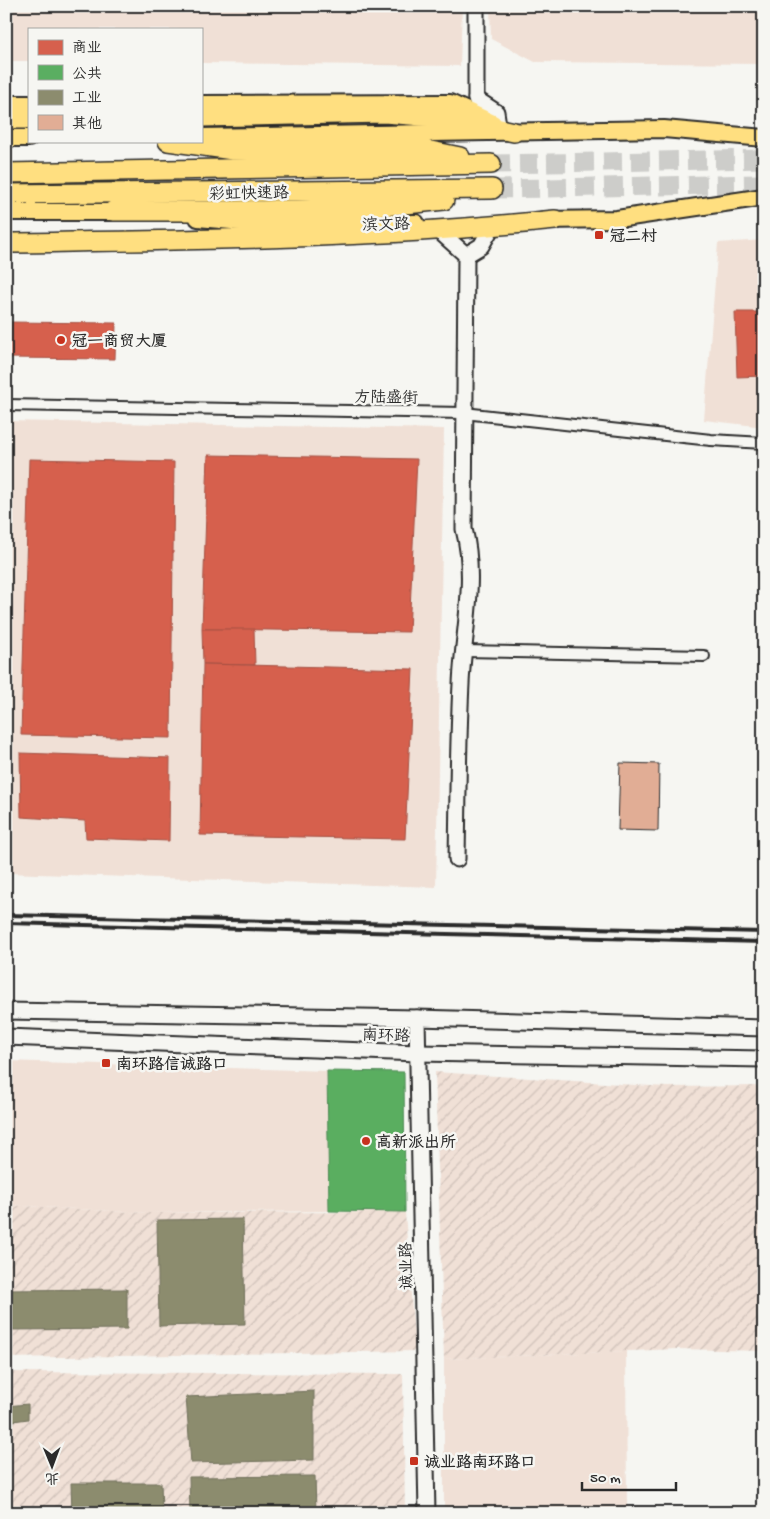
<svg xmlns="http://www.w3.org/2000/svg" width="770" height="1519" font-family="'Gochi Hand','LXGW WenKai TC',sans-serif">
	<style>
		.built { fill: #f0e0d6 }
		.industrial { fill: url(#industrial-furrows) }
		.shops { fill: #d6604d; stroke: #a35043 }
		.public { fill: #5aae61; stroke: #4c8751 }
		.industry { fill: #8c8c6e; stroke: #6f6f5a }
		.building { fill: #e1ad95; stroke: #2b2b2b }
		.lines { fill: none; stroke-linecap: round; stroke-linejoin: round }
		.highway-tunnel { stroke: #cdcdca; stroke-width: 19; stroke-dasharray: 19 9; stroke-linecap: butt }
		.street-casing { stroke: #2b2b2b; stroke-width: 14 }
		.secondary-casing { stroke: #2b2b2b; stroke-width: 19 }
		.primary-casing { stroke: #2b2b2b; stroke-width: 20 }
		.highway-casing { stroke: #2b2b2b; stroke-width: 22 }
		.street { stroke: #f6f6f2; stroke-width: 10 }
		.secondary { stroke: #f6f6f2; stroke-width: 15 }
		.primary { stroke: #ffdf80; stroke-width: 16 }
		.highway { stroke: #ffdf80; stroke-width: 19 }
		.rail { stroke: #2b2b2b; stroke-width: 4 }
		.poi-dot { fill: #c8321e; stroke: #f6f6f2; stroke-width: 2 }
		.labels { text-anchor: middle; stroke-width: 5; stroke-linejoin: round; paint-order: stroke }
		.street-label { font-size: 16px; fill: #2b2b2b; stroke: #f6f6f2 }
		.poi-label { font-size: 16px; font-weight: bold; fill: #2b2b2b; stroke: #f6f6f2; text-anchor: start }
	</style>
	<defs>
		<pattern id="industrial-furrows" width="10" height="10" patternUnits="userSpaceOnUse" patternTransform="scale(1.25)"><rect width="10" height="10" fill="#f0e0d6"/><path d="M-1 1l2-2M0 10L10 0M9 11l2-2" fill="none" stroke="#cec0b8"/></pattern>
	</defs>
	<rect width="100%" height="100%" fill="#f6f6f2"/>
	<filter id="ink" filterUnits="userSpaceOnUse"><feTurbulence type="fractalNoise" baseFrequency=".02" numOctaves="2"/><feDisplacementMap in="SourceGraphic" scale="10" xChannelSelector="R" yChannelSelector="G"/><feConvolveMatrix kernelMatrix="1 2 1 2 8 2 1 2 1" color-interpolation-filters="sRGB"/></filter>
	<g filter="url(#ink)">
		<g class="built">
			<polygon points="6,6 462,6 460,66 201,63 201,29 29,29 29,61 6,61"/>
			<polygon points="490,6 764,6 764,64 535,62 491,39"/>
			<polygon points="764,240 764,427 704,420 718,243"/>
			<polygon points="6,421 444,429 436,887 6,873"/>
			<polygon points="6,1061 327,1071 329,1211 147,1213 6,1205"/>
			<polygon points="626,1351 627,1513 444,1513 444,1359"/>
		</g>
		<g class="industrial">
			<polygon points="435,1072 666,1087 764,1086 764,1351 677,1349 444,1359"/>
			<polygon points="6,1205 147,1213 405,1212 415,1351 6,1358"/>
			<polygon points="6,1372 403,1374 405,1513 6,1513"/>
		</g>
		<g class="shops">
			<polygon points="735,312 764,312 764,376 737,377"/>
			<polygon points="6,322 116,323 115,359 6,358"/>
			<polygon points="208,455 417,459 409,632 202,629"/>
			<polygon points="29,459 174,462 171,738 21,735"/>
			<polygon points="202,629 254,629 255,665 203,664"/>
			<polygon points="203,664 413,669 405,839 200,835"/>
			<polygon points="20,753 170,758 169,841 86,838 85,821 21,817"/>
		</g>
		<polygon class="public" points="327,1071 404,1072 405,1212 329,1211"/>
		<g class="industry">
			<polygon points="243,1219 245,1324 159,1326 157,1220"/>
			<polygon points="127,1289 127,1329 7,1330 6,1290"/>
			<polygon points="314,1391 314,1460 191,1463 186,1397"/>
			<polygon points="28,1404 28,1419 6,1422 6,1406"/>
			<polygon points="315,1476 316,1513 190,1513 189,1477"/>
			<polygon points="71,1483 161,1483 162,1513 72,1513"/>
			<polygon points="401,1511 401,1513 346,1512"/>
		</g>
		<g class="building">
			<polygon points="620,763 659,764 658,831 618,830"/>
			<polygon points="763,806 764,806 764,858 762,858"/>
		</g>
		<g class="lines">
			<g class="highway-tunnel">
				<polyline points="491,164 764,159"/>
				<polyline points="492,189 764,184"/>
			</g>
			<g class="street-casing">
				<g id="street">
					<polyline points="6,405 464,413 711,440 764,443"/>
					<polyline points="464,651 704,656"/>
				</g>
			</g>
			<g class="secondary-casing">
				<g id="secondary">
					<polyline points="476,6 476,99"/>
					<polyline points="476,99 496,112 498,125"/>
					<path d="M438,230L466,255L464,529C477,579 463,633 461,684C458,742 458,801 457,859"/>
					<polyline points="466,255 481,246 492,227"/>
					<polyline points="6,1011 417,1018 764,1028"/>
					<polyline points="417,1018 427,1513"/>
					<polyline points="6,1037 418,1053 764,1059"/>
				</g>
			</g>
			<g class="primary-casing">
				<g id="primary">
					<polyline points="6,104 29,104"/>
					<polyline points="201,104 450,103 493,123"/>
					<polyline points="201,137 664,129 764,138"/>
					<polyline points="6,138 29,138"/>
					<polyline points="6,212 124,212"/>
					<polyline points="198,218 275,225 416,223"/>
					<polyline points="543,220 617,219 764,197"/>
				</g>
			</g>
			<g class="highway-casing">
				<g id="highway">
					<polyline points="201,117 384,113 449,118 514,132"/>
					<polyline points="6,119 29,119"/>
					<polyline points="168,141 233,150 421,149 460,157"/>
					<polyline points="6,173 491,164"/>
					<polyline points="6,194 492,189"/>
					<path d="M113,211C223,211 334,213 444,200"/>
					<path d="M6,243C189,240 373,239 555,220"/>
				</g>
			</g>
			<use href="#street" class="street"/>
			<use href="#secondary" class="secondary"/>
			<use href="#primary" class="primary"/>
			<use href="#highway" class="highway"/>
			<g class="rail">
				<polyline points="6,915 764,932"/>
				<polyline points="6,923 764,942"/>
			</g>
		</g>
	</g>
	<g class="poi-dot">
		<rect x="594" y="230" width="10" height="10" rx="2.5"/>
		<circle cx="61" cy="340" r="5"/>
		<rect x="101" y="1058" width="10" height="10" rx="2.5"/>
		<circle cx="366" cy="1141" r="5"/>
		<rect x="409" y="1456" width="10" height="10" rx="2.5"/>
	</g>
	<g class="labels">
		<g class="street-label">
			<text transform="translate(249 192) rotate(-1)" y="6">彩虹快速路</text>
			<text transform="translate(386 223) rotate(-1)" y="6">滨文路</text>
			<text transform="translate(386 396) rotate(1)" y="6">方陆盛街</text>
			<text transform="translate(386 1034) rotate(2)" y="6">南环路</text>
			<text transform="translate(405 1266) rotate(-91)" y="6">诚业路</text>
		</g>
		<g class="poi-label">
			<text x="609" y="241">冠二村</text>
			<text x="71" y="346">冠一商贸大厦</text>
			<text x="116" y="1069">南环路信诚路口</text>
			<text x="376" y="1147">高新派出所</text>
			<text x="424" y="1467">诚业路南环路口</text>
		</g>
	</g>
	<rect width="770" height="1519" fill="none" stroke="#f6f6f2" stroke-width="25"/>
	<rect x="12" y="12" width="745" height="1494" fill="none" stroke="#2b2b2b" stroke-width="2" filter="url(#ink)"/>
	<rect x="28" y="28" width="175" height="115" fill="#f6f6f2" stroke="#a5a5a2"/>
	<rect x="38" y="40" width="25" height="15" fill="#d6604d" stroke="#a5a5a2"/>
	<text x="72" y="52" font-size="15" fill="#2b2b2b">商业</text>
	<rect x="38" y="65" width="25" height="15" fill="#5aae61" stroke="#a5a5a2"/>
	<text x="72" y="78" font-size="15" fill="#2b2b2b">公共</text>
	<rect x="38" y="90" width="25" height="15" fill="#8c8c6e" stroke="#a5a5a2"/>
	<text x="72" y="102" font-size="15" fill="#2b2b2b">工业</text>
	<rect x="38" y="115" width="25" height="15" fill="#e1ad95" stroke="#a5a5a2"/>
	<text x="72" y="128" font-size="15" fill="#2b2b2b">其他</text>
	<g transform="translate(52 1466) rotate(179)" stroke="#f6f6f2" stroke-width="4" paint-order="stroke">
	<path d="M0-4L9 19L0 12L-9 19Z" fill="#2b2b2b"/>
	<text y="-8" font-size="14" font-weight="bold" text-anchor="middle" fill="#2b2b2b">北</text>
	</g>
	<path d="M582 1482v8h94v-8" fill="none" stroke="#2b2b2b" stroke-width="2.5"/>
	<text x="590" y="1482" font-size="15" fill="#2b2b2b" stroke="#f6f6f2" stroke-width="4" paint-order="stroke">50 m</text>
</svg>
